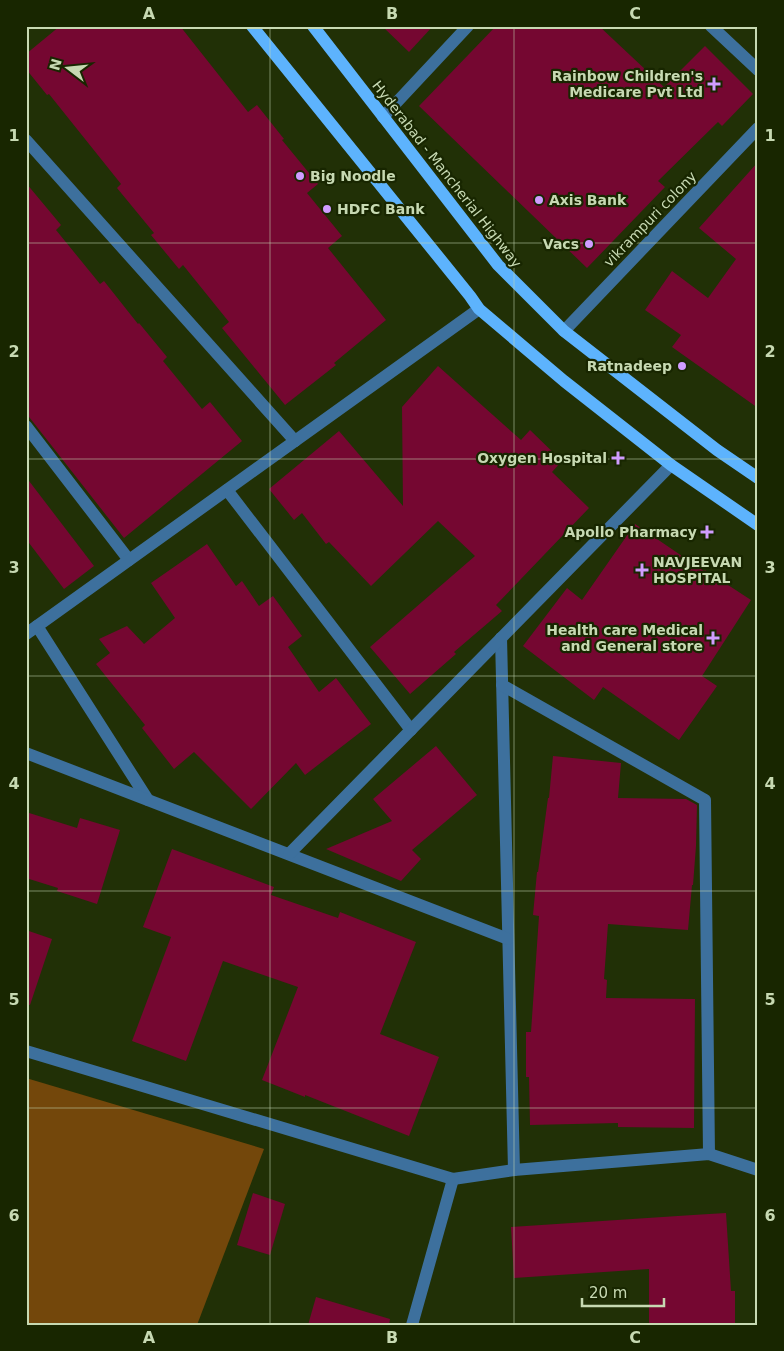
<svg xmlns="http://www.w3.org/2000/svg" width="784" height="1351" font-family="'DejaVu Sans',sans-serif">
	<style>
		.green { fill: #73470b }
		.building { fill: #750731 }
		.lines { fill: none; stroke-linecap: round; stroke-linejoin: round }
		.minor { stroke: #3d709d; stroke-width: 12 }
		.major { stroke: #5db3fd; stroke-width: 12 }
		.grid { fill: none; stroke: #c7d9b2; stroke-width: 1; stroke-opacity: 0.55 }
		.poi-dot { fill: #d09dff; stroke: #182600; stroke-width: 2 }
		.labels { text-anchor: middle; stroke-width: 4.5; stroke-linejoin: round; paint-order: stroke }
		.poi-label { font-size: 14px; font-weight: bold; fill: #c7d9b2; stroke: #182600; text-anchor: end }
		.street-label { font-size: 14px; fill: #c7d9b2; stroke: #182600 }
		.neatline { fill: none; stroke: #c7d9b2; stroke-width: 2 }
		.grid-label { font-size: 16px; text-anchor: middle; font-weight: bold; fill: #c7d9b2 }
	</style>
	<rect width="100%" height="100%" fill="#213006"/>
	<polygon class="green" points="26,1078 264,1149 197,1325 26,1325"/>
	<g class="building">
		<polygon points="60,26 180,26 248,112 257,105 284,139 282,140 318,184 307,193 342,236 328,248 386,320 334,363 336,365 285,405 222,328 229,322 183,265 179,269 151,235 154,233 117,188 121,184 49,94 47,95 26,69 26,54"/>
		<polygon points="382,26 433,26 409,52"/>
		<polygon points="496,26 599,26 664,87 705,46 753,94 722,126 718,122 658,181 665,187 587,268 419,106"/>
		<polygon points="758,162 758,408 672,347 681,335 645,310 672,271 708,298 736,259 699,228"/>
		<polygon points="26,183 61,225 56,230 100,284 104,281 138,324 139,323 167,357 163,361 202,409 210,402 242,441 124,538 26,413"/>
		<polygon points="438,366 521,440 530,430 562,461 552,472 589,508 496,605 502,611 454,652 456,654 410,694 370,647 475,556 438,521 371,586 329,542 326,544 302,513 294,520 269,489 339,431 403,506 402,407"/>
		<polygon points="26,477 94,566 64,589 26,539"/>
		<polygon points="635,524 704,571 705,570 751,600 702,676 717,686 679,740 603,687 594,700 523,646 567,588 582,600"/>
		<polygon points="207,544 236,586 242,581 259,606 273,596 302,636 288,647 319,692 336,678 371,724 305,775 296,763 251,809 194,752 174,769 142,728 145,725 96,664 110,653 99,639 127,626 144,644 175,618 151,583"/>
		<polygon points="436,746 477,795 412,850 421,859 401,881 326,849 392,821 373,799"/>
		<polygon points="553,756 621,763 618,798 686,799 697,805 696,846 693,885 692,885 688,930 608,924 604,979 607,980 606,998 695,999 694,1128 618,1127 618,1123 530,1125 529,1077 526,1077 526,1032 531,1032 539,916 533,915 537,872 538,872 548,798 549,798"/>
		<polygon points="26,812 77,828 80,818 120,830 97,904 57,891 58,888 26,878"/>
		<polygon points="172,849 274,887 271,895 338,918 340,912 416,942 380,1034 439,1057 409,1136 305,1095 305,1097 262,1080 298,987 223,961 186,1061 132,1041 171,937 143,927"/>
		<polygon points="26,930 52,939 30,1005 26,1004"/>
		<polygon points="253,1193 285,1204 270,1255 237,1245"/>
		<polygon points="726,1213 731,1291 735,1291 735,1325 649,1325 649,1269 514,1278 511,1227 693,1215 692,1217 693,1215"/>
		<polygon points="316,1297 390,1319 389,1325 308,1325"/>
	</g>
	<g class="lines">
		<g class="minor">
			<polyline points="711,26 758,70"/>
			<polyline points="383,117 468,26"/>
			<polyline points="26,140 295,441"/>
			<polyline points="564,331 758,128"/>
			<polyline points="26,426 129,560"/>
			<polyline points="227,490 411,730"/>
			<polyline points="37,626 148,800"/>
			<polyline points="26,634 479,309"/>
			<polyline points="501,638 514,1170"/>
			<polyline points="502,685 705,800 709,1154"/>
			<polyline points="26,753 508,939"/>
			<polyline points="289,854 671,465"/>
			<polyline points="26,1051 453,1179 514,1170 709,1154 758,1170"/>
			<polyline points="412,1325 453,1179"/>
		</g>
		<g class="major">
			<polyline points="252,26 470,296 479,309 564,381 671,465 758,525"/>
			<polyline points="313,26 498,265 564,331 717,450 758,478"/>
		</g>
	</g>
	<path class="grid" d="M270,26V1325M514,26V1325M26,243H758M26,459H758M26,676H758M26,891H758M26,1108H758"/>
	<g class="poi-dot">
		<path d="M711.5 76.5h5v5h5v5h-5v5h-5v-5h-5v-5h5z"/>
		<circle cx="300" cy="176" r="5"/>
		<circle cx="539" cy="200" r="5"/>
		<circle cx="327" cy="209" r="5"/>
		<circle cx="589" cy="244" r="5"/>
		<circle cx="682" cy="366" r="5"/>
		<path d="M615.5 450.5h5v5h5v5h-5v5h-5v-5h-5v-5h5z"/>
		<path d="M704.5 524.5h5v5h5v5h-5v5h-5v-5h-5v-5h5z"/>
		<path d="M639.5 562.5h5v5h5v5h-5v5h-5v-5h-5v-5h5z"/>
		<path d="M710.5 630.5h5v5h5v5h-5v5h-5v-5h-5v-5h5z"/>
	</g>
	<g class="labels">
		<g class="poi-label">
			<text x="703" y="81">Rainbow Children's<tspan x="703" dy="16">Medicare Pvt Ltd</tspan></text>
			<text x="310" y="181" text-anchor="start">Big Noodle</text>
			<text x="549" y="205" text-anchor="start">Axis Bank</text>
			<text x="337" y="214" text-anchor="start">HDFC Bank</text>
			<text x="579" y="249">Vacs</text>
			<text x="672" y="371">Ratnadeep</text>
			<text x="607" y="463">Oxygen Hospital</text>
			<text x="697" y="537">Apollo Pharmacy</text>
			<text x="653" y="567" text-anchor="start">NAVJEEVAN<tspan x="653" dy="16">HOSPITAL</tspan></text>
			<text x="703" y="635">Health care Medical<tspan x="703" dy="16">and General store</tspan></text>
		</g>
		<g class="street-label">
			<text transform="translate(447 174) rotate(52)" y="5">Hyderabad - Mancherial Highway</text>
			<text transform="translate(650 219) rotate(-46)" y="5">vikrampuri colony</text>
		</g>
	</g>
	<rect width="784" height="1351" fill="none" stroke="#182600" stroke-width="55"/>
	<g transform="translate(68 68) rotate(286)" stroke="#182600" stroke-width="4" paint-order="stroke">
	<path d="M0-4L9 19L0 12L-9 19Z" fill="#c7d9b2"/>
	<text y="-8" font-size="14" font-weight="bold" text-anchor="middle" fill="#c7d9b2">N</text>
	</g>
	<path d="M582 1298v8h82v-8" fill="none" stroke="#c7d9b2" stroke-width="2.5"/>
	<text x="589" y="1298" font-size="15" fill="#c7d9b2" stroke="#182600" stroke-width="4" paint-order="stroke">20 m</text>
	<rect x="28" y="28" width="728" height="1296" class="neatline"/>
	<g class="grid-label">
		<text x="149" y="19">A</text>
		<text x="392" y="19">B</text>
		<text x="635" y="19">C</text>
		<text x="14" y="141">1</text>
		<text x="770" y="141">1</text>
		<text x="14" y="357">2</text>
		<text x="770" y="357">2</text>
		<text x="14" y="573">3</text>
		<text x="770" y="573">3</text>
		<text x="14" y="789">4</text>
		<text x="770" y="789">4</text>
		<text x="14" y="1005">5</text>
		<text x="770" y="1005">5</text>
		<text x="14" y="1221">6</text>
		<text x="770" y="1221">6</text>
		<text x="149" y="1343">A</text>
		<text x="392" y="1343">B</text>
		<text x="635" y="1343">C</text>
	</g>
</svg>
